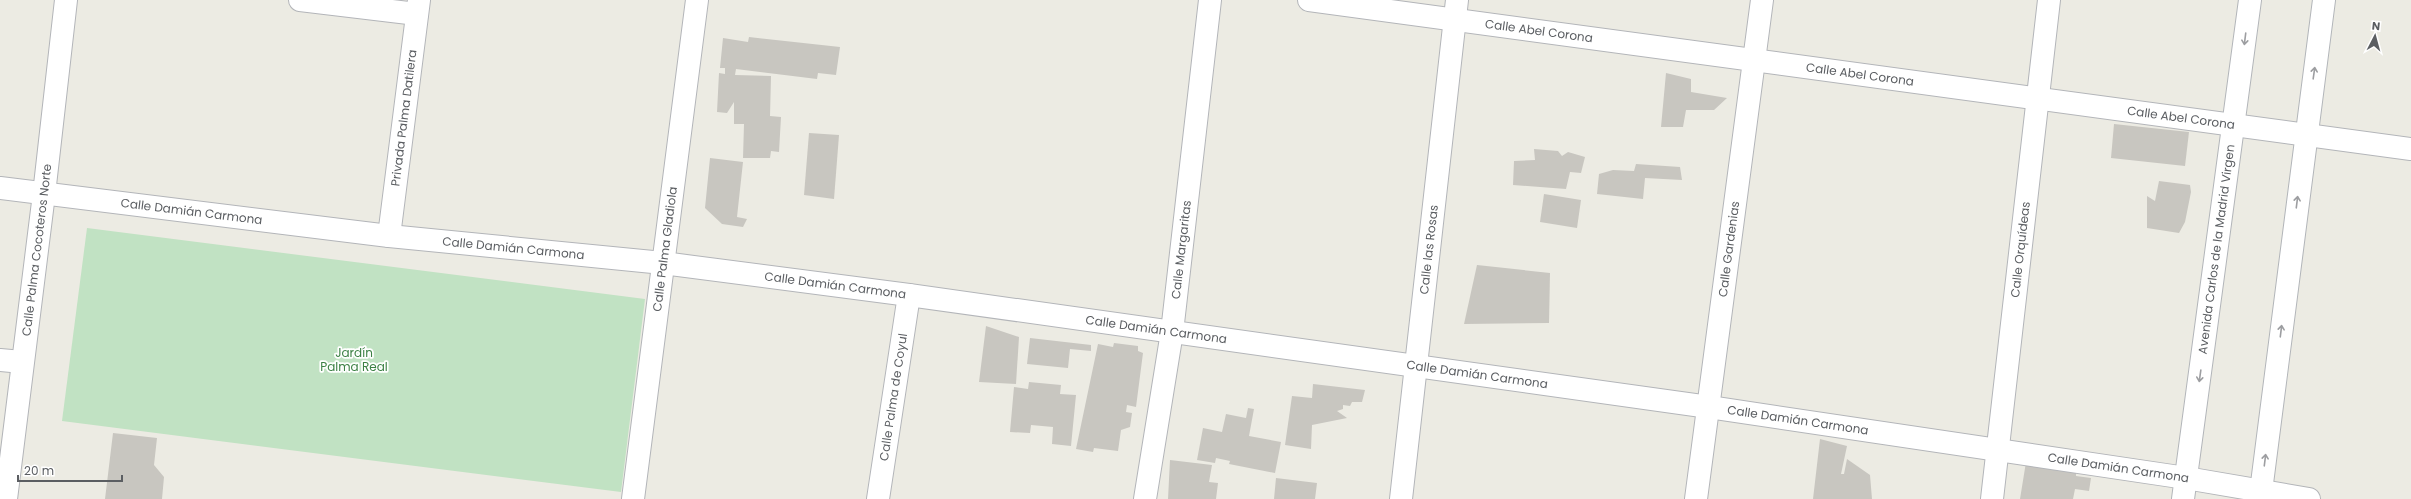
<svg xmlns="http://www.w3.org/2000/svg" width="2411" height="499" font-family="Poppins,sans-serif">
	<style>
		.green { fill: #c1e2c3 }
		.building { fill: #c8c6c0 }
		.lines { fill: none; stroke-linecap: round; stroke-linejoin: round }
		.street-casing { stroke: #b3b5b9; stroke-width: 24 }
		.secondary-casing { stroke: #b2b5b9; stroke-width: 24 }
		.street { stroke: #fff; stroke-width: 22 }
		.secondary { stroke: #fff; stroke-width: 22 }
		.oneway { stroke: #9d9ea1 }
		.labels { text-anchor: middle; stroke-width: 3.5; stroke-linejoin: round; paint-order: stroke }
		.street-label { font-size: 12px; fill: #5b5e62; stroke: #fff }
		.park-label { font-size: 12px; fill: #3c8044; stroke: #fff }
	</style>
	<rect width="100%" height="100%" fill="#ecebe3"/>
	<polygon class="green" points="87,228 645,299 621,492 62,421"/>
	<g class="building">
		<polygon points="749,37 840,47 836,75 818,73 817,79 736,69 735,75 771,76 770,116 781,117 779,152 771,151 770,158 743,158 744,124 734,124 734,102 727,113 717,112 719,73 725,74 725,68 720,68 723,38 748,42"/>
		<polygon points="1666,73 1691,79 1691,92 1727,98 1714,110 1686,110 1683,127 1661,127"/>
		<polygon points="2114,124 2189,132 2185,166 2111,158"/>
		<polygon points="809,133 839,135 834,199 804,195"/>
		<polygon points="1534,149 1558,151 1562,156 1568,152 1585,157 1581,173 1570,172 1566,189 1513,185 1514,161 1535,160"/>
		<polygon points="710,158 743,162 737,217 747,219 743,227 722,224 705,208"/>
		<polygon points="1636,164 1680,167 1682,180 1645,178 1643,199 1597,194 1599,174 1613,170 1634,171"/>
		<polygon points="2159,181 2190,185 2191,192 2185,222 2179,233 2147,228 2147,196 2155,201"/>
		<polygon points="1544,194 1581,200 1577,228 1540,222"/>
		<polygon points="1477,265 1550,273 1549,323 1464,324"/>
		<polygon points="986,326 1019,337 1016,384 979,382"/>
		<polygon points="1030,338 1091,345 1091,351 1070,349 1068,368 1027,364"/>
		<polygon points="1114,343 1138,346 1138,351 1143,353 1136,407 1127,405 1126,412 1132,413 1130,427 1121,430 1118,451 1094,448 1093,452 1076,449 1098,344 1113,347"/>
		<polygon points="1029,382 1061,385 1060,394 1076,395 1071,446 1052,444 1053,427 1031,425 1030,433 1010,432 1014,387 1028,389"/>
		<polygon points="1313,384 1365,390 1362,402 1352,402 1350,406 1343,405 1343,409 1337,411 1347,418 1312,425 1311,449 1285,445 1292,396 1312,398"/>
		<polygon points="1248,408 1254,409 1249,436 1281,442 1275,473 1229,464 1230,461 1216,458 1215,463 1197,460 1203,428 1222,432 1226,414 1246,418"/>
		<polygon points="113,433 157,438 154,465 164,477 162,499 105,499"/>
		<polygon points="1820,439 1847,446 1841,474 1844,474 1847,459 1870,475 1872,499 1813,499"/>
		<polygon points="1170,460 1212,465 1209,482 1218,483 1216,499 1168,499"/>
		<polygon points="2026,462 2076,469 2076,476 2091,478 2089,491 2075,489 2073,499 2020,499"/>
		<polygon points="1276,478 1317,483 1315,499 1274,499"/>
	</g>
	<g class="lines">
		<g class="street-casing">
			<g id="street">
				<polyline points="300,0 417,14"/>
				<path id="s1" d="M1309,0L2411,149"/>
				<path id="s2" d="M0,188L389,236L663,263L909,295L1709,407L2186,478L2309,499"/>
				<path id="s3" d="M389,236L419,0"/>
				<polyline points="0,360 22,362"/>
				<path id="s4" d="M6,499L44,194L66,0"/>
				<path id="s5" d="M633,499L697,0"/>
				<path id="s6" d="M878,499L909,295"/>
				<path id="s7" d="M1145,499L1172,332L1210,0"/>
				<path id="s8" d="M1401,499L1457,0"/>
				<path id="s9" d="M1696,499L1762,0"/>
				<path id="s10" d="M1992,499L2049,0"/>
			</g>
		</g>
		<g class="secondary-casing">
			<g id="secondary">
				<path id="s11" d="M2183,499L2250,0"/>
				<polyline points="2260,499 2324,0"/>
			</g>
		</g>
		<use href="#street" class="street"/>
		<use href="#secondary" class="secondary"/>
	</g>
	<defs><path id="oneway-shaft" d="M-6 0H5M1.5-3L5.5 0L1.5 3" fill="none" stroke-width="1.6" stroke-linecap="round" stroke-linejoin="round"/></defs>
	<g class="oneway">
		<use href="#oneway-shaft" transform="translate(2245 39) rotate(97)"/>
		<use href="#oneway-shaft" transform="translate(2314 73) rotate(-82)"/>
		<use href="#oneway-shaft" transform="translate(2297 202) rotate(-83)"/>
		<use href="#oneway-shaft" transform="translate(2281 331) rotate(-83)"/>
		<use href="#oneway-shaft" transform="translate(2200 376) rotate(98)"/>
		<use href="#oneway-shaft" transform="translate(2265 460) rotate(-83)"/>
	</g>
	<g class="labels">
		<g class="street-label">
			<text dy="4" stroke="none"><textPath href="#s1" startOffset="232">Calle Abel Corona</textPath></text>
			<text dy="4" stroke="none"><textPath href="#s1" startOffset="556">Calle Abel Corona</textPath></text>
			<text dy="4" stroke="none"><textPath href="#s3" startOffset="119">Privada Palma Datilera</textPath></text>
			<text dy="4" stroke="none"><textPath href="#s1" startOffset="880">Calle Abel Corona</textPath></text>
			<text dy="4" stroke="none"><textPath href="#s2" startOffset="193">Calle Damián Carmona</textPath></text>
			<text dy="4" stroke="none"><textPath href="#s2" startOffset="517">Calle Damián Carmona</textPath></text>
			<text dy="4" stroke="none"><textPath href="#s5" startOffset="252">Calle Palma Gladiola</textPath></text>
			<text dy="4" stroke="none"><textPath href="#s4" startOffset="251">Calle Palma Cocoteros Norte</textPath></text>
			<text dy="4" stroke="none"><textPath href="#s7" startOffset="252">Calle Margaritas</textPath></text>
			<text dy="4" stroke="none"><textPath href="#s8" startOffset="251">Calle las Rosas</textPath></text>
			<text dy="4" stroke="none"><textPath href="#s9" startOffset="252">Calle Gardenias</textPath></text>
			<text dy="4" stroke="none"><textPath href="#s10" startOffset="251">Calle Orquídeas</textPath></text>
			<text dy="4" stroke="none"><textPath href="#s11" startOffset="252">Avenida Carlos de la Madrid Virgen</textPath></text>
			<text dy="4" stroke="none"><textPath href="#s2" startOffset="841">Calle Damián Carmona</textPath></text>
			<text dy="4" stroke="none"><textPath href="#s2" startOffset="1165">Calle Damián Carmona</textPath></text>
			<text dy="4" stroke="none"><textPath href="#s2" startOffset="1489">Calle Damián Carmona</textPath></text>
			<text dy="4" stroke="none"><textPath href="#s6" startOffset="103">Calle Palma de Coyul</textPath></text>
			<text dy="4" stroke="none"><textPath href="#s2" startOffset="1813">Calle Damián Carmona</textPath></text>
			<text dy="4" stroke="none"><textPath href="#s2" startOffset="2137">Calle Damián Carmona</textPath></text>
		</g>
		<g class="park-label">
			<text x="354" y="357">Jardín<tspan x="354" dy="14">Palma Real</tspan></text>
		</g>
	</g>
	<g transform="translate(2375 36) rotate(6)" stroke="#ffffff" stroke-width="3" paint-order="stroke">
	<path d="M0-3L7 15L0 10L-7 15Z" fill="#5b5e62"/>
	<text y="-6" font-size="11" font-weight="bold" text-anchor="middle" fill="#5b5e62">N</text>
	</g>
	<path d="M18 475v6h104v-6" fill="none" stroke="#5b5e62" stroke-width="2"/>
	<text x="24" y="475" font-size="12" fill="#5b5e62" stroke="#ffffff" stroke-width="3" paint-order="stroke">20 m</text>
</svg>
